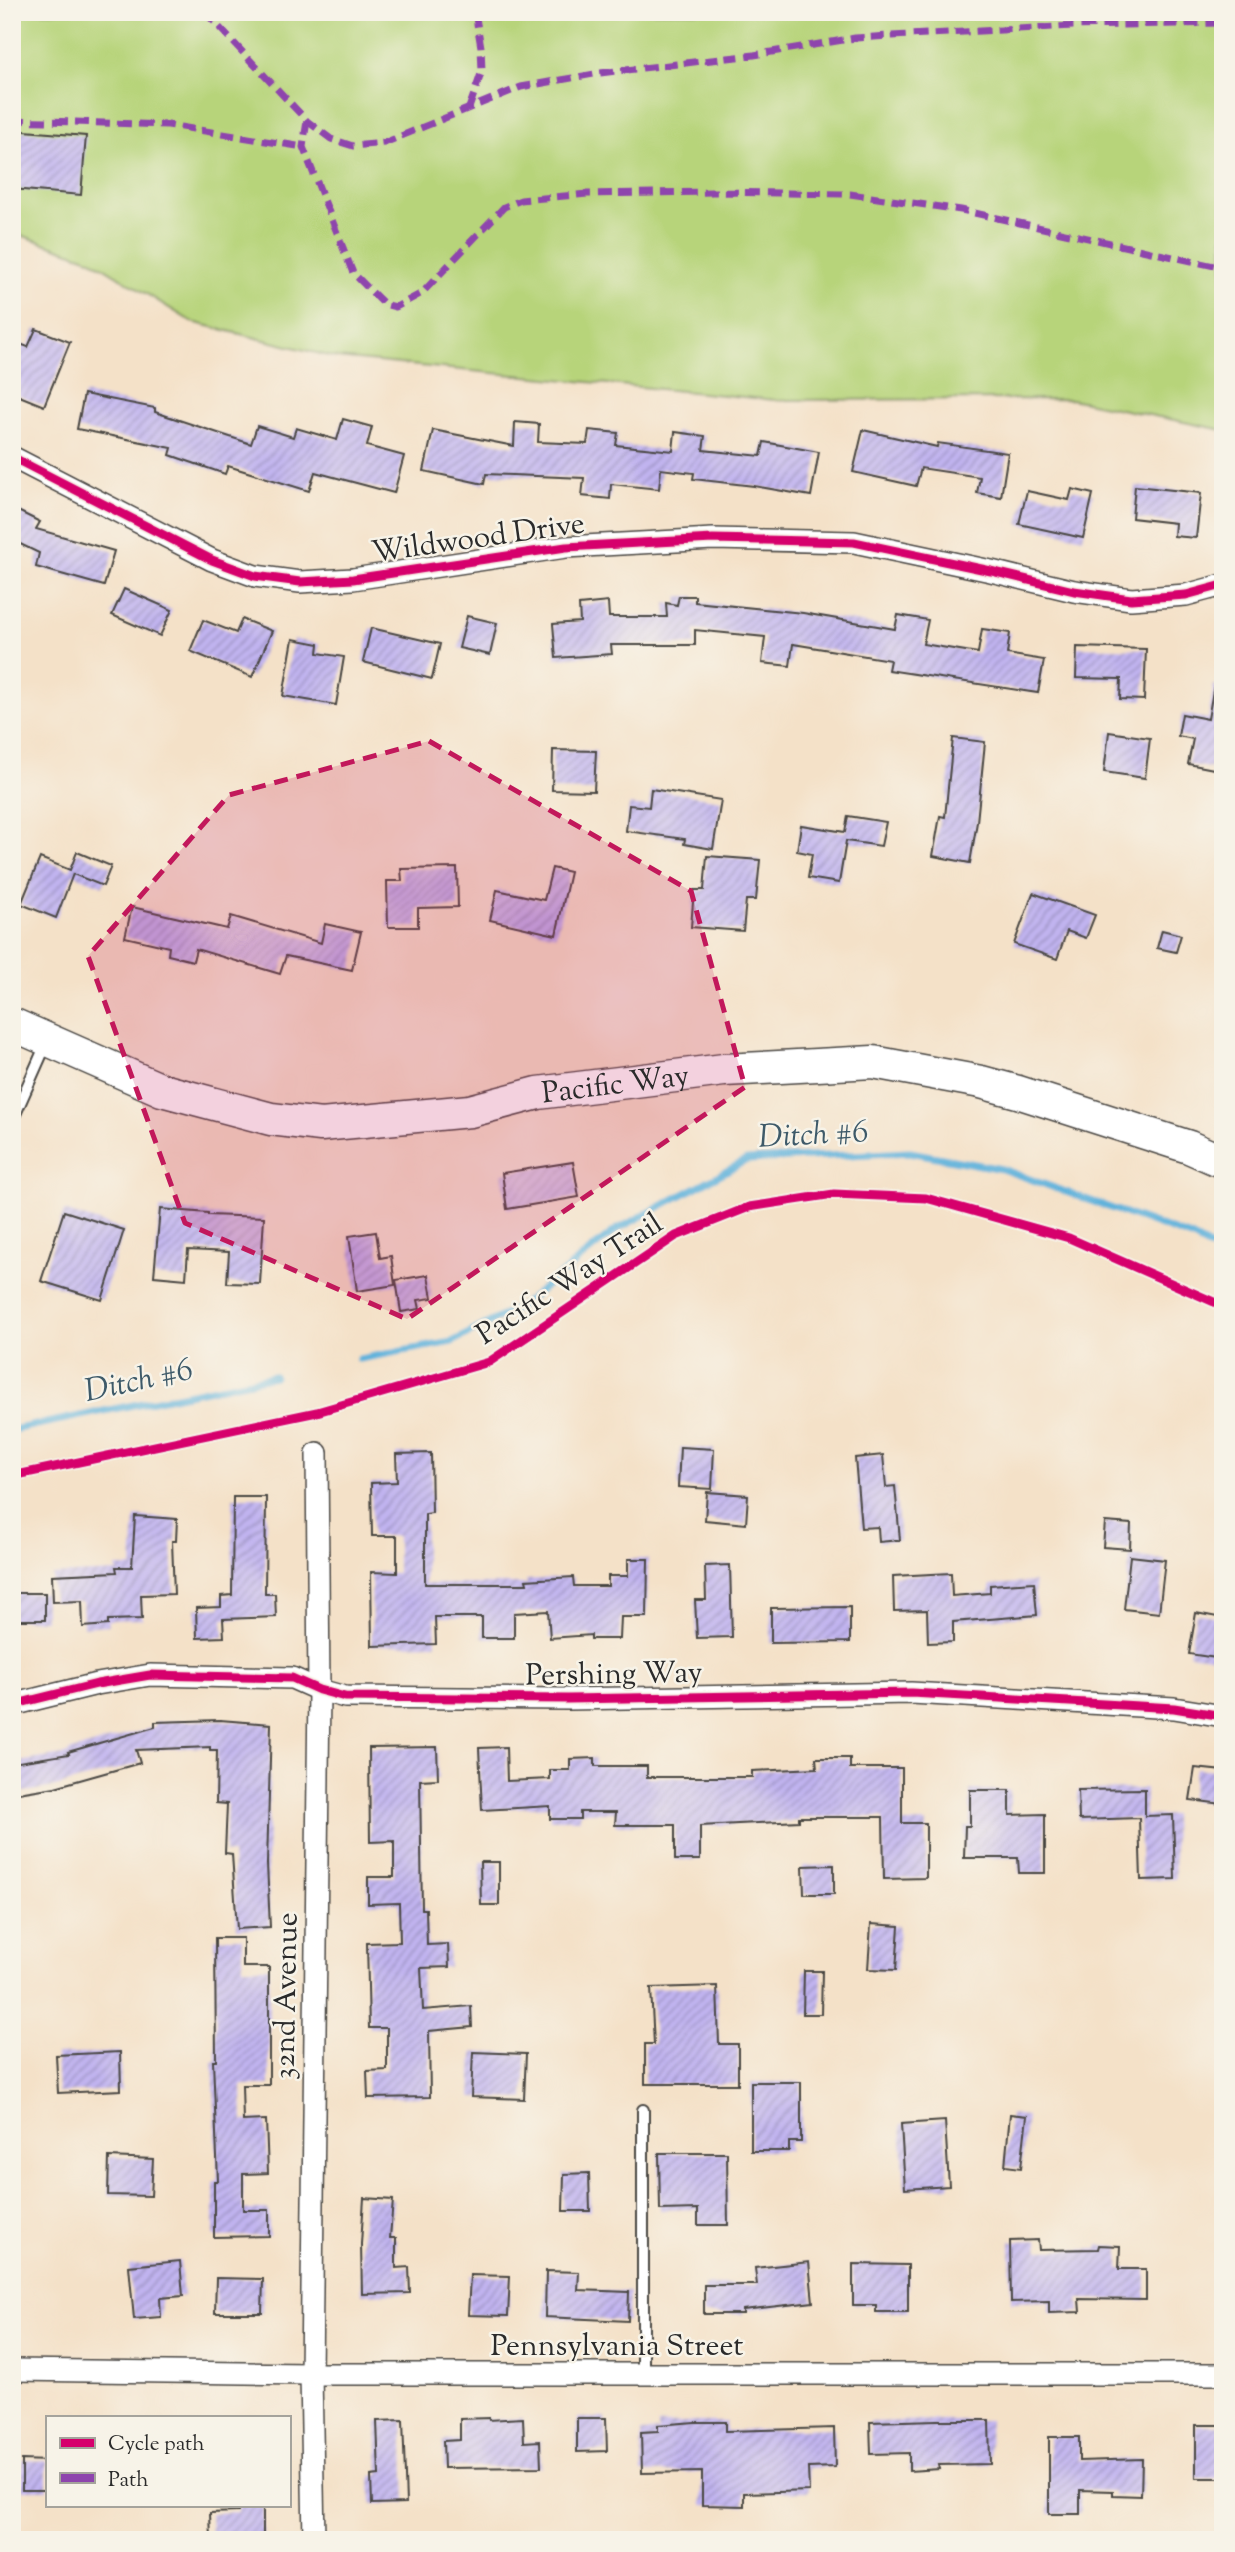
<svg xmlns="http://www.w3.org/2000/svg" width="1235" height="2552" font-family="'Sorts Mill Goudy',serif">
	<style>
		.green { fill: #b7d47a; stroke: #718052; stroke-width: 2 }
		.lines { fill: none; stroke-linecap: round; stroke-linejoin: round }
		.stream { stroke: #61b2db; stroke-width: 7 }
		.building { fill: url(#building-hatch) }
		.lane-casing { stroke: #494643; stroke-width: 14 }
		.street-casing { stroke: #494643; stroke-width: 24 }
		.secondary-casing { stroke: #494643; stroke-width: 35 }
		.lane { stroke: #fff; stroke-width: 10 }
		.street { stroke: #fff; stroke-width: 21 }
		.secondary { stroke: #fff; stroke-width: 32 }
		.quiet { stroke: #8e44ad; stroke-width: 7; stroke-dasharray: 14 7; stroke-linecap: butt }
		.cycleway-casing { stroke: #f7f3e8; stroke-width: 13 }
		.cycleway { stroke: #d6006c; stroke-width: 9 }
		.marked { fill: #c2185b; fill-opacity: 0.2; stroke: #c2185b; stroke-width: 5; stroke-dasharray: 14 9; stroke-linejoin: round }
		.labels { text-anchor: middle; stroke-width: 5; stroke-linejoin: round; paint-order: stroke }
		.street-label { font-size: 30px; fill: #2b2b2b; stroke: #f7f3e8 }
		.water-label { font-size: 32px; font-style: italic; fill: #3e5a69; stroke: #f7f3e8 }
	</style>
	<defs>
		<pattern id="building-hatch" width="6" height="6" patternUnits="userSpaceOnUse" patternTransform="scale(1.75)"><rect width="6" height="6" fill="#c1b4f0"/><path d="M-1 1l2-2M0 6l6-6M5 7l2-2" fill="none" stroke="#9d93c3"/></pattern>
	</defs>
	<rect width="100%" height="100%" fill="#f7f3e8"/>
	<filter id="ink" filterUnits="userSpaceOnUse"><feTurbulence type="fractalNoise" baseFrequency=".0143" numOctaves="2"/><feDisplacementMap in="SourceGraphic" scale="14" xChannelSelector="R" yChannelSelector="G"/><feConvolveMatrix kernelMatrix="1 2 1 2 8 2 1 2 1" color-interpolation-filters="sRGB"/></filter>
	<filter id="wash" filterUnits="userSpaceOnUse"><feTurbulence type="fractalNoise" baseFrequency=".00686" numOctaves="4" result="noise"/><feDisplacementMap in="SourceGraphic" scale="28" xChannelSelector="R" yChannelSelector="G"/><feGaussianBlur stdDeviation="1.57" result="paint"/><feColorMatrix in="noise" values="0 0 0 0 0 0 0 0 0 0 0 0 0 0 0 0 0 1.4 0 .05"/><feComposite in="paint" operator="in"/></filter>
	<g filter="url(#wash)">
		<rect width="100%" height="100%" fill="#f4e1c8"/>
		<polygon class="green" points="12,12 1223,12 1223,430 1071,399 775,400 337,358 192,322 90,259 12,232"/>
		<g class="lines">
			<g class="stream">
				<polyline points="359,1359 452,1342 521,1306 616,1230 747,1160 910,1152 1002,1169 1191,1237 1223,1254"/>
				<polyline points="12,1430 274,1376"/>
			</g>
		</g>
		<g id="blocks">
			<g class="building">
				<polygon points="12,130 86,136 81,195 12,189"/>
				<polygon points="36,329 70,342 44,406 12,393 12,341 28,347"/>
				<polygon points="84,394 155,408 155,412 251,444 257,426 293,437 296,428 337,440 343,419 372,427 367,446 404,456 394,493 315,472 309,491 228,466 225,474 170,455 172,448 77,429"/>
				<polygon points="515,422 539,424 538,442 587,444 589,430 618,433 616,445 673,451 675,432 705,436 703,450 761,456 764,442 819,452 811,496 754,486 693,479 694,473 661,469 659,489 611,484 610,499 582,496 584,478 486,474 484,484 424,471 433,430 514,446"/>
				<polygon points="863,430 937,447 938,443 1008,453 1001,497 977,493 980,477 921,468 916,486 853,472"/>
				<polygon points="1135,486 1201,493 1196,538 1174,536 1175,523 1132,518"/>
				<polygon points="1072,489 1093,494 1083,538 1019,524 1027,491 1069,500"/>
				<polygon points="12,508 40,522 36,529 114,551 104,586 36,567 39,553 12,540"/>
				<polygon points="124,589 172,610 160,636 112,615"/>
				<polygon points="679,596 695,596 695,602 803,613 895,629 898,615 928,620 923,644 978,653 982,629 1010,633 1007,654 1044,660 1038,693 888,670 890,660 793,644 790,666 762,663 765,637 695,630 695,645 611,645 612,654 556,658 553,624 580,622 579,605 608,602 609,617 667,617 666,603 677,605"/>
				<polygon points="467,616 497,623 490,655 459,648"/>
				<polygon points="242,619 272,631 252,677 190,651 203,620 236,633"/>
				<polygon points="371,628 440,644 432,679 363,662"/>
				<polygon points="293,639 319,644 318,653 344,657 336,705 283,696"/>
				<polygon points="1077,647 1146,649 1144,700 1120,699 1121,679 1076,678"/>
				<polygon points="1214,685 1223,686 1223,750 1219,770 1188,764 1193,739 1178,736 1182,714 1208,719"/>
				<polygon points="1109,732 1150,738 1145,778 1104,772"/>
				<polygon points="953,738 985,742 977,822 970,863 933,856 940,816 945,817"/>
				<polygon points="553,750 596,751 594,791 552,790"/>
				<polygon points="651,789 721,800 713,849 684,844 685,839 626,831 629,805 649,807"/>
				<polygon points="848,816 886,822 881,846 846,841 839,883 808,878 812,854 797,851 801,825 845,832"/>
				<polygon points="77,852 111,866 103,886 73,874 56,918 21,904 40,858 70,870"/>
				<polygon points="707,856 760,860 756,900 746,900 743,931 691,927 694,890 704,890"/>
				<polygon points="457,868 458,907 418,908 418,927 388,927 387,881 402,881 401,869"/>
				<polygon points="552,868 570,872 556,935 490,920 497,890 544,900"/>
				<polygon points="1033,893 1095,915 1086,938 1067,931 1057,959 1014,944"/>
				<polygon points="132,907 227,929 231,916 321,943 325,924 361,932 352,970 286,956 280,974 196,949 193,961 168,955 169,947 125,937"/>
				<polygon points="1162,930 1181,935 1176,952 1157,948"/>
				<polygon points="573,1162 579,1197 507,1209 502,1173"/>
				<polygon points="160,1209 208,1213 208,1215 264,1217 260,1284 227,1283 229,1252 209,1251 188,1250 186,1279 154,1276"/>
				<polygon points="64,1211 124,1230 102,1300 41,1281"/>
				<polygon points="376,1232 380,1258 391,1256 395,1285 357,1291 349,1236"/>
				<polygon points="428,1275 432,1298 418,1300 420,1309 401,1312 396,1280"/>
				<polygon points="680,1447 714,1449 712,1489 678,1487"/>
				<polygon points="431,1453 432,1513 425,1514 425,1584 527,1584 526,1580 573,1577 574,1586 608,1586 608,1576 628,1576 628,1559 648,1559 647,1617 621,1617 620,1639 591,1639 591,1635 550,1638 548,1611 514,1613 514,1638 482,1638 482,1617 435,1617 436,1644 372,1646 371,1572 397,1573 397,1536 372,1536 371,1483 397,1482 396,1454"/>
				<polygon points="883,1455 886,1487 895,1486 900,1540 879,1542 878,1527 861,1528 855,1458"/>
				<polygon points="707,1492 748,1495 746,1524 705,1520"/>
				<polygon points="233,1497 266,1497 265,1594 275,1594 276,1617 223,1619 224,1637 197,1638 196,1608 221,1607 221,1596 232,1595"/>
				<polygon points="135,1516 177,1519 176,1541 172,1541 174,1594 141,1595 142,1619 108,1620 108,1625 83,1627 82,1601 53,1602 52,1575 117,1572 116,1567 132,1567"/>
				<polygon points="1105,1522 1131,1524 1130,1549 1103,1547"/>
				<polygon points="1130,1556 1165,1560 1159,1613 1124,1609"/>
				<polygon points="730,1565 732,1637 697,1638 695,1600 706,1600 705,1566"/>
				<polygon points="951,1573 952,1596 990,1593 990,1585 1034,1582 1037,1615 953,1622 953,1642 928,1643 927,1610 894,1611 893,1576"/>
				<rect x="12" y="1593" width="33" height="27"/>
				<polygon points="850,1607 850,1642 771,1643 771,1608"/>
				<polygon points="1196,1613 1223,1618 1223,1659 1189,1654"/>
				<polygon points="220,1720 271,1724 267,1864 270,1927 237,1929 232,1854 225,1853 227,1804 216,1803 217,1750 210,1750 210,1747 136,1750 140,1763 55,1787 12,1794 12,1763 69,1754 68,1752 155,1727 155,1722"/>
				<polygon points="437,1747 438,1779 420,1780 422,1909 426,1909 427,1945 448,1944 449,1967 421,1968 423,2010 471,2006 472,2027 429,2031 430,2097 368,2098 367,2071 387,2070 387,2028 369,2028 367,1943 400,1942 399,1903 368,1904 368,1877 394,1877 394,1841 370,1842 369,1748"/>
				<polygon points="506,1747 507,1781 550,1779 550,1770 570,1770 570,1759 595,1758 595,1766 647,1766 647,1777 752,1777 752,1771 817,1768 816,1758 850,1758 850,1768 902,1768 902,1823 926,1823 926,1878 884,1879 883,1817 799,1817 799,1821 700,1826 700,1860 675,1860 675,1825 615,1825 616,1812 580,1812 580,1819 550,1819 550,1806 482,1810 479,1748"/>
				<polygon points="1195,1768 1223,1771 1223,1804 1190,1800"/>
				<polygon points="1145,1789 1145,1816 1173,1815 1175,1879 1141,1880 1139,1818 1079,1820 1078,1790"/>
				<polygon points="970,1790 1010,1790 1010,1815 1045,1814 1045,1873 1019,1873 1018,1858 964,1858 965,1826 970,1826"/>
				<polygon points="480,1862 499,1862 499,1905 481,1905"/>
				<polygon points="834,1865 834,1894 804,1894 803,1866"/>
				<polygon points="871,1924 899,1926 896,1970 868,1969"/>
				<polygon points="215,1938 243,1938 243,1967 269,1967 269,2085 242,2085 243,2121 266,2120 268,2173 243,2174 243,2210 269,2210 269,2236 214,2237 214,2181 218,2181 213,2061 216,2061"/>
				<polygon points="804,1971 822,1971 821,2014 803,2014"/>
				<polygon points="717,1986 719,2044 738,2044 738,2084 645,2084 645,2044 654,2044 651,1988"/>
				<polygon points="120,2052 121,2090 58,2093 56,2055"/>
				<polygon points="473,2052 526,2054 524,2099 471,2097"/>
				<polygon points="751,2082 801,2082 801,2142 789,2142 789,2151 751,2151"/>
				<polygon points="1010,2114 1027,2116 1021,2168 1005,2166"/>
				<polygon points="945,2121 949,2186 905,2189 901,2124"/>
				<polygon points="659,2153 727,2153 728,2225 698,2225 698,2209 660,2210"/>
				<polygon points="109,2157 153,2159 151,2196 108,2195"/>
				<polygon points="589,2173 590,2211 563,2211 564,2174"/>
				<polygon points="364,2198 393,2200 390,2238 396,2238 396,2268 409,2267 410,2293 362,2294 361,2244"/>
				<polygon points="1038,2240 1039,2250 1098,2249 1099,2245 1120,2246 1119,2269 1146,2269 1146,2300 1079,2299 1080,2312 1049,2313 1049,2301 1011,2302 1010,2241"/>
				<polygon points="180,2261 183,2296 160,2298 161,2317 134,2319 129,2266"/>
				<polygon points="809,2262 813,2302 743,2310 743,2314 704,2314 704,2285 757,2285 755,2268"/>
				<polygon points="853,2264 908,2265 908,2312 876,2312 876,2305 853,2305"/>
				<polygon points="546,2271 579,2272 578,2290 629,2292 628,2321 545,2317"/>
				<polygon points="470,2275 510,2276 508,2316 468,2315"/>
				<polygon points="216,2278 263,2279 262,2313 215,2313"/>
				<polygon points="489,2418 489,2420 523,2418 524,2442 540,2441 541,2467 444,2468 443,2441 460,2440 460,2419"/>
				<polygon points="577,2418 606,2418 607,2451 577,2452"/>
				<polygon points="403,2420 406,2503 372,2504 371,2476 379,2475 377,2421"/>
				<polygon points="937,2420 989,2420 990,2464 938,2465 939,2469 909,2471 909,2453 871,2454 870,2422"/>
				<polygon points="695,2422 726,2422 726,2431 834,2428 835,2467 808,2468 809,2491 744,2493 744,2506 702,2505 702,2472 642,2473 641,2432 658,2431 658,2425"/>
				<rect x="1196" y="2425" width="27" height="53"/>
				<polygon points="1049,2437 1079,2437 1079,2461 1142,2459 1141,2496 1113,2495 1113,2491 1080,2490 1080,2514 1049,2514"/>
				<polygon points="22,2460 47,2461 47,2490 22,2490"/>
				<polygon points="238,2505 263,2505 263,2540 211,2540 210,2513 238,2512"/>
			</g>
		</g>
	</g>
	<g filter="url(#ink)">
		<use href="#blocks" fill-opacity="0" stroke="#494643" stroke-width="2"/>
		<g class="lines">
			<g class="lane-casing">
				<g id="lane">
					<polyline points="12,1121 47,1042"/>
					<polyline points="643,2374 643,2110"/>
				</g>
			</g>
			<g class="street-casing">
				<g id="street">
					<polyline points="12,457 212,560 255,576 300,582 353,579 566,547 713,539 854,542 991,571 1074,591 1131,599 1186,595 1223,585"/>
					<polyline points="12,1705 97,1684 150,1675 292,1678 319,1690 345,1697 568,1699 911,1693 1174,1708 1223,1716"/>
					<polyline points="12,2370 311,2374 1223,2374"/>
					<polyline points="314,2540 311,2374 319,1690 317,1453"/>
				</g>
			</g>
			<g class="secondary-casing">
				<g id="secondary">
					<path id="s1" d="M12,1024L162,1090L271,1119L321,1125L470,1111L538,1093L724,1070L873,1062L981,1082L1018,1092L1189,1147L1223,1162"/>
				</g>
			</g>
			<use href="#lane" class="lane"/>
			<use href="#street" class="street"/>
			<use href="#secondary" class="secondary"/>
			<g class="quiet">
				<polyline points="205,12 307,121 331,139 353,146 384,143 521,87 600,73 754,55 855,38 1073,26 1223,23"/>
				<polyline points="469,108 482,71 481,47 475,12"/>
				<polyline points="12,120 168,125 303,147"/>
				<polyline points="307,121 303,147 353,273 384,304 396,307 422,293 504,207 521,200 587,194 713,192 850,194 961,210 1223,268"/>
			</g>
			<g class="cycleway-casing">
				<g id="cycleway">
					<polyline points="12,457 212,560 255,576 300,582 353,579 566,547 713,539 854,542 991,571 1074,591 1131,599 1186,595 1223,585"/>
					<polyline points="12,1476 317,1412 489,1362 676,1236 749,1207 834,1194 926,1198 1069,1238 1223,1306"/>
					<polyline points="12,1705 97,1684 150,1675 292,1678 319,1690 345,1697 568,1699 911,1693 1174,1708 1223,1716"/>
				</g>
			</g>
			<use href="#cycleway" class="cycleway"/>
		</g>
	</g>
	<path class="marked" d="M429,741L691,891L745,1087L407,1319L185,1223L88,956L229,795Z"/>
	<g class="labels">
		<g class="street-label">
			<text transform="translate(478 537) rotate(-8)" y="10">Wildwood Drive</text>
			<text dy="10" stroke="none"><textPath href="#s1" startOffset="625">Pacific Way</textPath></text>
			<text transform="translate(569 1278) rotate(-33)" y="10">Pacific Way Trail</text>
			<text transform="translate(614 1673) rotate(-1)" y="10">Pershing Way</text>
			<text transform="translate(285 1996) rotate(-89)" y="10">32nd Avenue</text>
			<text x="617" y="2355">Pennsylvania Street</text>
		</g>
		<g class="water-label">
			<text transform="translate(813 1133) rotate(-3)" y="11">Ditch #6</text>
			<text transform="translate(138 1379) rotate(-12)" y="11">Ditch #6</text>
		</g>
	</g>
	<rect width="1235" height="2552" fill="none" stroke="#f7f3e8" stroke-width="42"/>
	<rect x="46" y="2416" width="245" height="91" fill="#f7f3e8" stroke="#a5a39c" stroke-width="2"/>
	<rect x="60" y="2438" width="35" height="10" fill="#d6006c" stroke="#a5a39c" stroke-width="2"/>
	<text x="108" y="2450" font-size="21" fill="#2b2b2b">Cycle path</text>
	<rect x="60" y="2473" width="35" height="10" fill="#8e44ad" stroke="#a5a39c" stroke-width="2"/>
	<text x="108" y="2486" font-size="21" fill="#2b2b2b">Path</text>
</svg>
